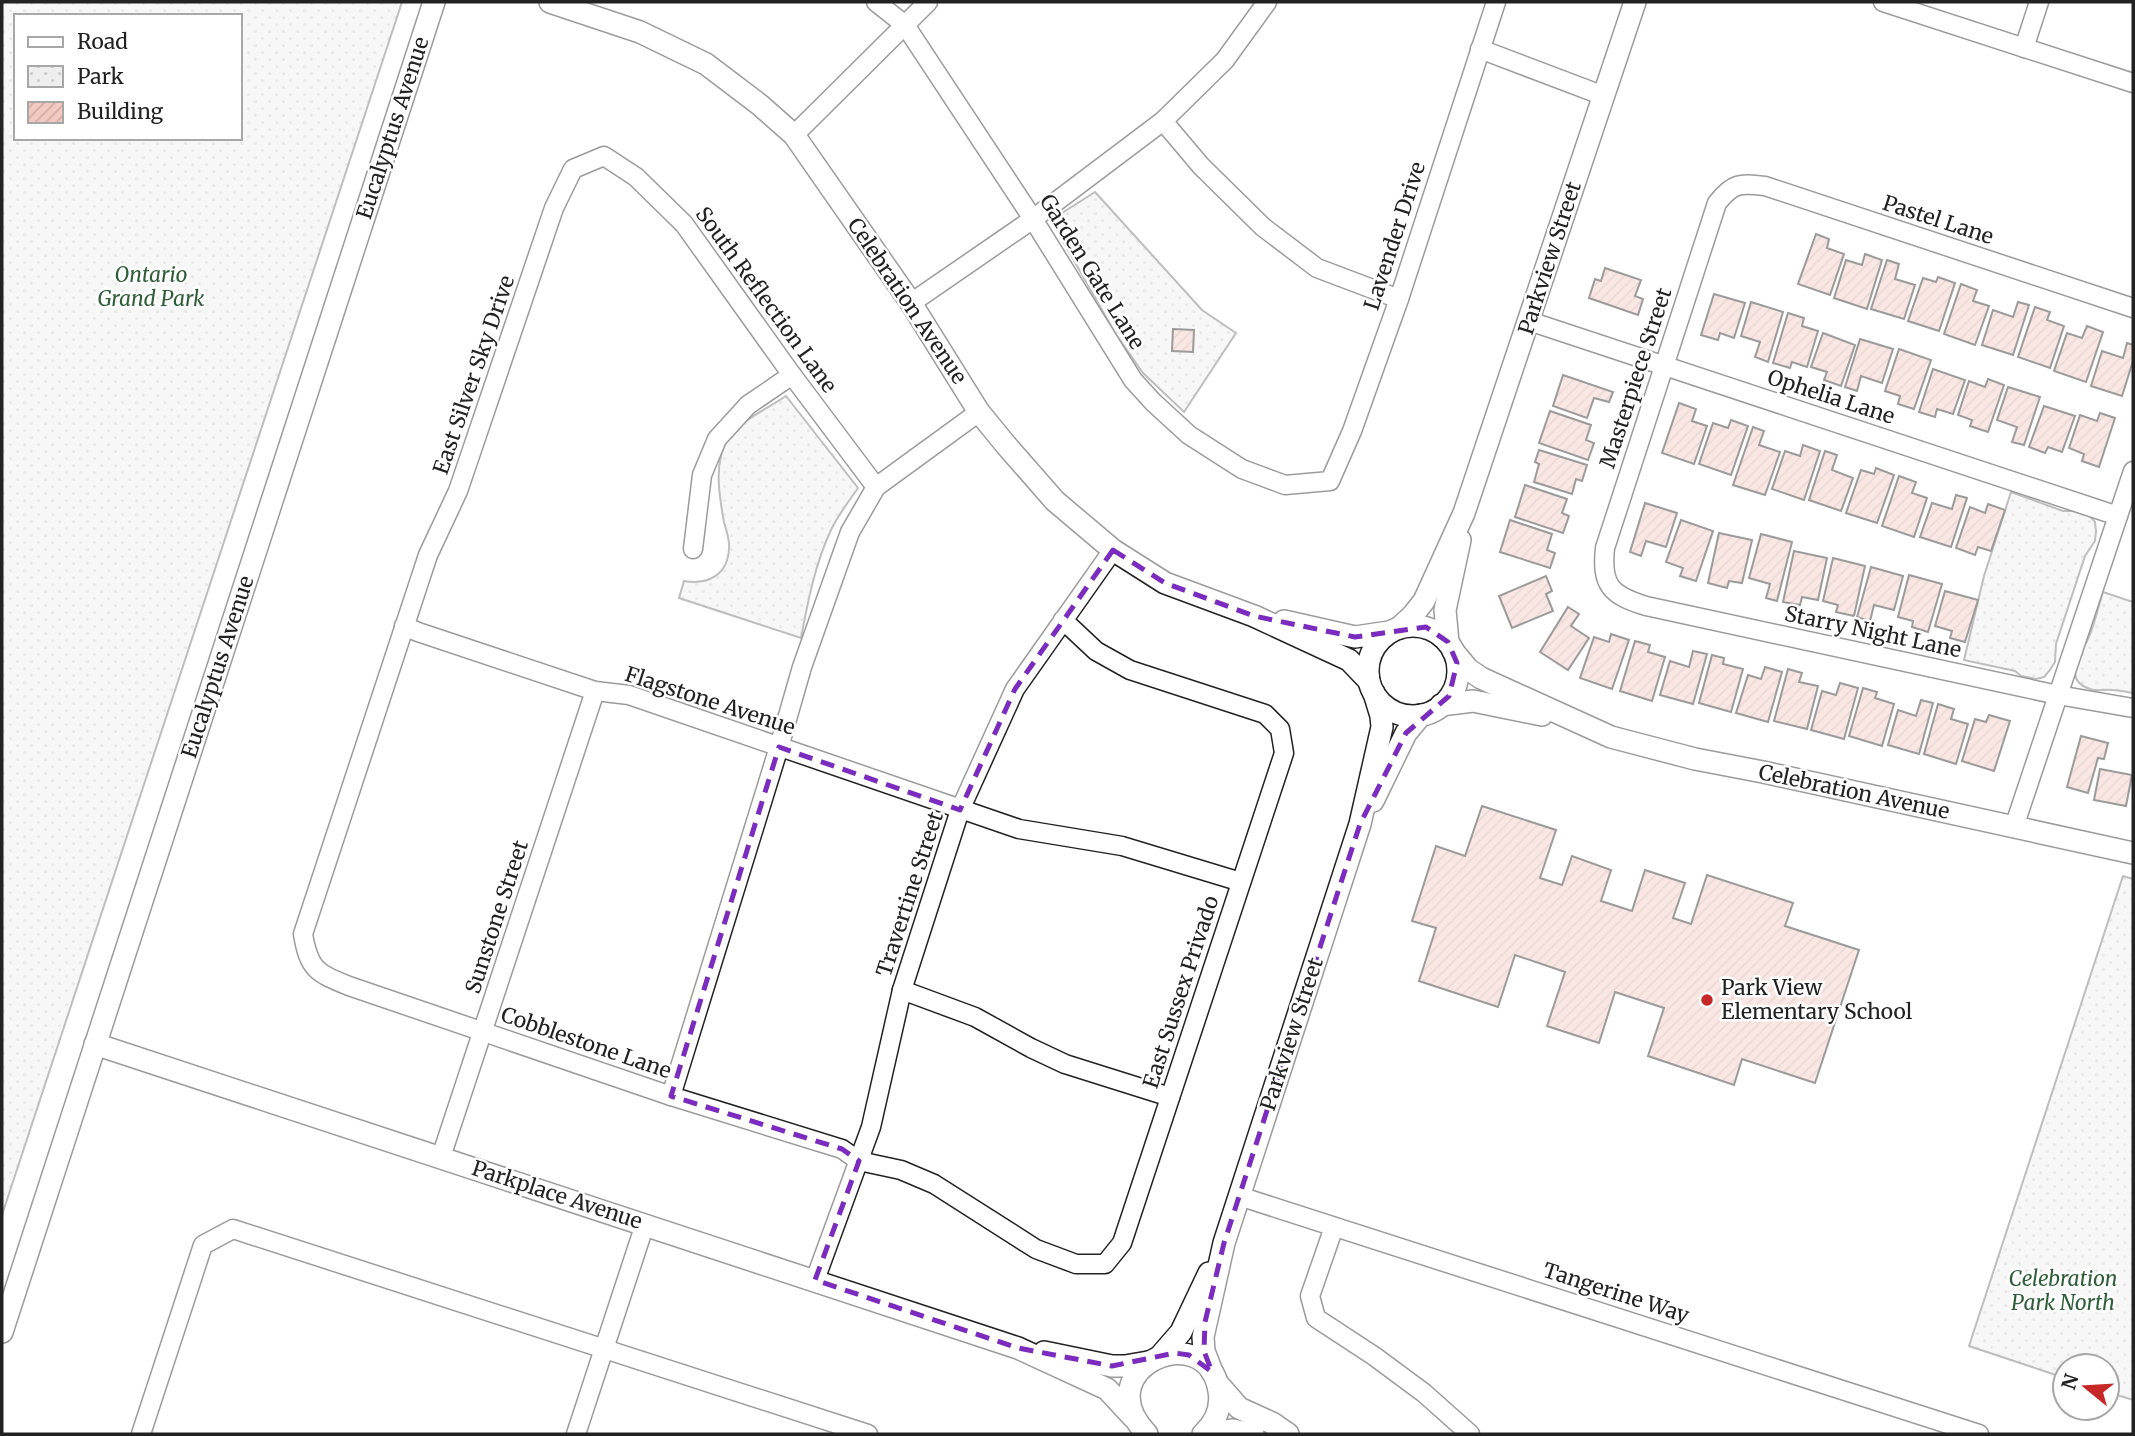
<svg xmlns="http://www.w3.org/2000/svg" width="2135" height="1436" font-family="Merriweather,serif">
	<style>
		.park { fill: url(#park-dots); stroke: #6f6f6f; stroke-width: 2; fill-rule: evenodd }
		.building { fill: url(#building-hatch); stroke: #222; stroke-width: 2 }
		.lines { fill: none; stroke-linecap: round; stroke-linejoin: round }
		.minor-casing { stroke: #222; stroke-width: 21 }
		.tertiary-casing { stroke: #222; stroke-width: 24 }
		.minor { stroke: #fff; stroke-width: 18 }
		.tertiary { stroke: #fff; stroke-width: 21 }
		.marked { fill: none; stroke: #7b2cbf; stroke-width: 5; stroke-dasharray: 14 9; stroke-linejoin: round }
		.poi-dot { fill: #c62828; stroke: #fff; stroke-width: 2.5 }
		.labels { text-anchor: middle; stroke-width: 5; stroke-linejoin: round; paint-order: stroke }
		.street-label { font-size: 21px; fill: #222; stroke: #fff }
		.park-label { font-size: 21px; font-style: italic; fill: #2f5e38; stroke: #fff }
		.poi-label { font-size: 21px; fill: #222; stroke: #fff; text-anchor: start }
	</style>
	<defs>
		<pattern id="park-dots" width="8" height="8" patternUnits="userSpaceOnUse" patternTransform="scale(1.75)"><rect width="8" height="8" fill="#eee"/><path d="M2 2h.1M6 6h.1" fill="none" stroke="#ccc" stroke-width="1.8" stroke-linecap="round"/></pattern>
		<pattern id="building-hatch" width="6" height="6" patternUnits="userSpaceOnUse" patternTransform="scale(1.75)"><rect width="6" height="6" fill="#f3c9c0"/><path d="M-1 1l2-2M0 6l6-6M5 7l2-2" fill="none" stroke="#d0aca5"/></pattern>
	</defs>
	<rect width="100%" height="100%" fill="#fff"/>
	<g class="park">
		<path d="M2,2H402L2,1215ZM16,16H240V138H16Z"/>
		<polygon points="1095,192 1202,310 1236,333 1184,412 1143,373 1115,333 1051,220"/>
		<path d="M786,396L858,488C849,501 838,515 831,530C815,564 808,601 801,638L679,598L684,581C708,585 728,575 729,548C730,540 726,530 724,522C719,495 713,461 729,437C740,421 770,407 786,396Z"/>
		<polygon points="2011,492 2063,511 2082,511 2089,515 2095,522 2096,531 2095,541 2085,556 2056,644 2055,662 2050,670 2044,677 2036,679 2021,676 2015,671 1964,660 1984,576"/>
		<path d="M2103,592L2133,602V693C2126,692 2119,690 2112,690C2104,689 2097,692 2090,689C2062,680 2080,655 2088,639C2095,624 2098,607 2103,592Z"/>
		<polygon points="2123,876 2133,879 2133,1400 2107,1392 2107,1366 2065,1366 2065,1378 1969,1346"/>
	</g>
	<g class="building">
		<polygon points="1816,234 1829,239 1827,248 1844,254 1830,295 1798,284"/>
		<polygon points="1865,254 1882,260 1867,309 1834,298 1846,260 1862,265"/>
		<polygon points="1887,260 1899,264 1895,279 1915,285 1904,319 1871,309"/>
		<polygon points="1605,268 1641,280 1635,296 1643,299 1638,315 1589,298 1595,279 1601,281"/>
		<polygon points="1938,277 1955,283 1939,331 1908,321 1923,278 1936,282"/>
		<polygon points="1961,284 1977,290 1973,301 1989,306 1975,345 1944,334"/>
		<polygon points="1714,294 1745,303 1734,338 1720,333 1718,340 1701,335"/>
		<polygon points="1751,302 1783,312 1768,362 1755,357 1760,342 1741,336"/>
		<polygon points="2018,302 2029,305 2013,355 1982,345 1993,310 2013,317"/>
		<polygon points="2035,307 2050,312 2047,320 2064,326 2050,368 2018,357"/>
		<polygon points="1788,313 1804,318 1802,326 1818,331 1807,367 1792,362 1790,368 1773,363"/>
		<polygon points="2087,326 2103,332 2086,382 2054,371 2067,333 2082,338"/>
		<polygon points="1173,329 1194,330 1193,352 1172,351"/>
		<polygon points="1823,333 1855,345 1841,386 1824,380 1827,372 1811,367"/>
		<polygon points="1860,339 1893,349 1882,383 1861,376 1857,391 1845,387"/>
		<polygon points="2127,343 2133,345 2133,361 2122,396 2091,386 2102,351 2123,358"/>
		<polygon points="1899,349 1931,360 1914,409 1898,404 1900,396 1885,391"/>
		<polygon points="1933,369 1965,380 1953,414 1937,409 1935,417 1919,412"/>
		<polygon points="1563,375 1613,392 1609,402 1594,398 1587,418 1553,406"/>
		<polygon points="1988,379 2004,385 1988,432 1970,426 1972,420 1958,415 1969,381 1985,387"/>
		<polygon points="2008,387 2040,397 2024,445 2012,442 2017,427 1997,420"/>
		<polygon points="1679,403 1696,409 1692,421 1707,426 1694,464 1662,453"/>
		<polygon points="2044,406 2075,416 2062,452 2048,447 2045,453 2029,447"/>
		<polygon points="1550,411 1591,425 1586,440 1594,443 1588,460 1539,443"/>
		<polygon points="2100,413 2115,418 2099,467 2082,461 2084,454 2069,448 2080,415 2097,421"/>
		<polygon points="1731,420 1748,426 1731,475 1699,464 1713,423 1728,428"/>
		<polygon points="1753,427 1764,431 1759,445 1780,452 1765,495 1733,485"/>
		<polygon points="1803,445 1820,451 1804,500 1772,489 1785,451 1800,456"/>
		<polygon points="1539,450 1587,465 1582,481 1576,479 1572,494 1534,482 1539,464 1535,462"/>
		<polygon points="1825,451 1837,455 1832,470 1853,478 1841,511 1809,500"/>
		<polygon points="1876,468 1894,475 1877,523 1846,513 1861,470 1874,474"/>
		<polygon points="1899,476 1916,482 1912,493 1927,498 1914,537 1882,526"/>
		<polygon points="1525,485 1567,499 1562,513 1569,516 1563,533 1515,517"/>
		<polygon points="1956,495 1967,498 1951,547 1920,537 1932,503 1952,509"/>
		<polygon points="1645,503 1677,513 1666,547 1646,541 1641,556 1630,552"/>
		<polygon points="1988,504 2005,510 1991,551 1978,547 1975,555 1956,548 1970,507 1985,513"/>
		<polygon points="1510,520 1552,534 1547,550 1555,553 1550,568 1500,552"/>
		<polygon points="1681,520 1713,531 1696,581 1680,576 1683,568 1666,562"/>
		<polygon points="1719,533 1752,540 1742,583 1729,581 1727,588 1708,583"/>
		<polygon points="1761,534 1792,542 1777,601 1766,598 1770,584 1749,578"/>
		<polygon points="1794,551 1827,558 1818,600 1802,597 1800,605 1783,602"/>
		<polygon points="1833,558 1865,566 1854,616 1836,612 1838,605 1823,601"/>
		<polygon points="1871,567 1903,576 1894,610 1874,605 1870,621 1857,617"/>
		<polygon points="1909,575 1942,584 1928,632 1912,627 1913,621 1898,617"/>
		<polygon points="1546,576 1552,591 1546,594 1553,611 1512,628 1499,596"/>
		<polygon points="1945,591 1978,600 1965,642 1950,638 1952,631 1935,626"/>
		<polygon points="1568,607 1579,614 1571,626 1589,638 1568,670 1540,652"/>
		<polygon points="1611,634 1629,640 1612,689 1580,678 1594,637 1609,642"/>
		<polygon points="1635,641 1650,645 1648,652 1665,657 1652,701 1620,691"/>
		<polygon points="1693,651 1707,654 1693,704 1660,695 1670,661 1689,667"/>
		<polygon points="1712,655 1724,658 1723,664 1743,669 1731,712 1699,703"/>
		<polygon points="1765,667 1782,672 1768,722 1736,713 1748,675 1761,679"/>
		<polygon points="1788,669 1802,673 1799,682 1818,686 1807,729 1774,721"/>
		<polygon points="1840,683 1858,688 1844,739 1811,730 1822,691 1836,695"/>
		<polygon points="1863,688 1877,692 1875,698 1894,704 1882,746 1849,736"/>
		<polygon points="1921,700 1933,703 1919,754 1888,745 1898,710 1916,716"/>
		<polygon points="1938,704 1954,709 1951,719 1968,724 1956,764 1924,754"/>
		<polygon points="1989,715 2010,721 1994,771 1962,761 1975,719 1986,722"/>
		<polygon points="2081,736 2108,743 2104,759 2098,758 2088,793 2067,787"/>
		<polygon points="2100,769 2132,775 2126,806 2094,800"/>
		<polygon points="1482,806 1556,830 1540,878 1562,885 1572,856 1611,870 1601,901 1632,911 1645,870 1685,883 1673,918 1691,924 1707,875 1793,903 1785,926 1859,950 1815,1083 1742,1059 1734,1085 1648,1056 1664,1008 1615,992 1599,1043 1547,1026 1565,972 1515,955 1498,1007 1419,981 1436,928 1412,921 1436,846 1465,856"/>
	</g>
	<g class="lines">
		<g class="minor-casing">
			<g id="minor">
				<polyline points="876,2 905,25 1033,219 1133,380 1153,402 1189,435 1242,469 1285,485 1330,481 1352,431 1399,299 1496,2"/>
				<polyline points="1883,2 2133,83"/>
				<polyline points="2024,48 2039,2"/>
				<polyline points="1480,49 1604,96"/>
				<polyline points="1163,121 1201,166 1263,227 1317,268 1399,299"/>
				<polyline points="794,135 928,2"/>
				<polyline points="911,303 1033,219 1163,121 1225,60 1267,2"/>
				<path d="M2133,308L1765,186C1739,183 1733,183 1717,203L1605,548C1601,586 1611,595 1646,606L2058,695L2133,708"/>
				<polyline points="1529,321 2118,516"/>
				<path d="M876,487L792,375L684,224L636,177L604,156L573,169L554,208L458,491L428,555L303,934C309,970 317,973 349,986L671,1096L842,1149L859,1161L901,1170L934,1184L1036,1249L1076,1264H1105L1122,1243L1284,753L1280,729L1265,714L1130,670L1096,651L1063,620"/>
				<polyline points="693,549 702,475 717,439 748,405 792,375"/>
				<polyline points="404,626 418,632 595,691 629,695 1019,829 1122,846 1241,882"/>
				<polyline points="2014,827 2133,471"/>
				<polyline points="902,990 975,1017 1031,1048 1065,1064 1170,1097"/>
				<polyline points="671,1096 779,747 802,667 850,532 876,487 979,412"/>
				<polyline points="441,1157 595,691"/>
				<polyline points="1239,1196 1979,1434"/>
				<polyline points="1334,1227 1310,1296 1316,1318 1374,1356 1424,1393 1470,1434"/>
				<polyline points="815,1280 871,1127 902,990 960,810 1015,689 1113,550"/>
				<polyline points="141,1434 203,1245 233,1229 868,1434"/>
				<polyline points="576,1434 645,1224"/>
			</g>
		</g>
		<g class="tertiary-casing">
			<g id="tertiary">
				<polyline points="550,2 640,32 706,64 760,105 794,135 911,303 979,412 1006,445 1055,501 1113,550 1165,583 1254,616 1349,660 1369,681"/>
				<polyline points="1284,621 1355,637 1389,632"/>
				<circle cx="1413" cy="671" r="45"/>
				<polyline points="1399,628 1413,615 1424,601 1464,513 1635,2"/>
				<polyline points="1448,642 1445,610 1460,540"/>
				<polyline points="1453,651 1468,669 1481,678 1611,737 1695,759 1763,772 2133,853"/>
				<polyline points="1441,705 1473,701 1542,715"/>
				<polyline points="1373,801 1406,733 1421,715"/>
				<polyline points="95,1044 1018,1348 1107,1389 1133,1417"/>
				<polyline points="2,1332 434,2"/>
				<polyline points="1044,1352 1112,1366 1125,1366 1148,1362"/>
				<polyline points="1161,1355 1181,1332 1209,1273"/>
				<polyline points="1212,1372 1204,1351 1203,1337 1224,1243 1360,824 1382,727 1381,716 1374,693"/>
				<polyline points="1218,1384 1239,1408 1272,1423 1288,1434"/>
				<polyline points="1205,1433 1233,1430 1253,1434"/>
				<path d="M1147,1434C1084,1368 1207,1315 1219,1391C1222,1408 1215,1423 1203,1434"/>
			</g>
		</g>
		<use href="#minor" class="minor"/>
		<use href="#tertiary" class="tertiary"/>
	</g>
	<path d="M0 0H2135V1436H0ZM1113,550L1165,583L1254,616L1355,637L1426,627L1448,642L1457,663L1449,696L1406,733L1360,824L1224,1243L1205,1322L1204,1351L1212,1372L1189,1355L1175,1353L1112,1366L1018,1348L815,1280L859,1161L842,1149L671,1096L779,747L960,810L1015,689Z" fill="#fff" fill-opacity=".55" fill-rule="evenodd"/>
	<path class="marked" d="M1113,550L1165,583L1254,616L1355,637L1426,627L1448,642L1457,663L1449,696L1406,733L1360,824L1224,1243L1205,1322L1204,1351L1212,1372L1189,1355L1175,1353L1112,1366L1018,1348L815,1280L859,1161L842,1149L671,1096L779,747L960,810L1015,689Z"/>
	<circle class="poi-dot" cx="1707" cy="1000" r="7"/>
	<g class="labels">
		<g class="street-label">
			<text transform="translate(393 128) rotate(-72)" y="7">Eucalyptus Avenue</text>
			<text transform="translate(1938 220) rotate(18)" y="7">Pastel Lane</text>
			<text transform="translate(1395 236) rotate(-72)" y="7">Lavender Drive</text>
			<text transform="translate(1550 258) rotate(-72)" y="7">Parkview Street</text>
			<text transform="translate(1092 272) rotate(58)" y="7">Garden Gate Lane</text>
			<text transform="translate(766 300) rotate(54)" y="7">South Reflection Lane</text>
			<text transform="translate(907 301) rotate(56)" y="7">Celebration Avenue</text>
			<text transform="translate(474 375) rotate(-71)" y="7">East Silver Sky Drive</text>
			<text transform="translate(1636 378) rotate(-72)" y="7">Masterpiece Street</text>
			<text transform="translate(1831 397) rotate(18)" y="7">Ophelia Lane</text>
			<text transform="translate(1873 632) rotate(12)" y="7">Starry Night Lane</text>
			<text transform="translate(218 667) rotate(-72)" y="7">Eucalyptus Avenue</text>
			<text transform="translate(710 701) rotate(18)" y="7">Flagstone Avenue</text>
			<text transform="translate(1854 792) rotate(12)" y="7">Celebration Avenue</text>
			<text transform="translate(910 894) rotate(-72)" y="7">Travertine Street</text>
			<text transform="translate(497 917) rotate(-72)" y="7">Sunstone Street</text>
			<text transform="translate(1181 992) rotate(-72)" y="7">East Sussex Privado</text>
			<text transform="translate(1292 1034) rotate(-72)" y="7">Parkview Street</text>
			<text transform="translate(586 1043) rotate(19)" y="7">Cobblestone Lane</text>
			<text transform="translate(557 1195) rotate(18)" y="7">Parkplace Avenue</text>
			<text transform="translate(1616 1293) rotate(18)" y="7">Tangerine Way</text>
		</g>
		<g class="park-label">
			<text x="151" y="282">Ontario<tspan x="151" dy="24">Grand Park</tspan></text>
			<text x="2063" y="1286">Celebration<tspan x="2063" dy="24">Park North</tspan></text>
		</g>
		<g class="poi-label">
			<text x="1721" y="995">Park View<tspan x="1721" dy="24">Elementary School</tspan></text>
		</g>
	</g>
	<rect width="2135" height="1436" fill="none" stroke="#222222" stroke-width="7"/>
	<rect x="14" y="14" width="228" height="126" fill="#ffffff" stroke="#a7a7a7" stroke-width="2"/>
	<rect x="28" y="37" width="35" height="10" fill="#ffffff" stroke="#a7a7a7" stroke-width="2"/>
	<text x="77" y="49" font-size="21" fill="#222222">Road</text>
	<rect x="28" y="66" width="35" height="21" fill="url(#park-dots)" stroke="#a7a7a7" stroke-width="2"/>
	<text x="77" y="84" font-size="21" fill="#222222">Park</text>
	<rect x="28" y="102" width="35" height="21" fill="url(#building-hatch)" stroke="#a7a7a7" stroke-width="2"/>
	<text x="77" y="119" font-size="21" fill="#222222">Building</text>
	<g transform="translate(2086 1387) rotate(288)"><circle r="33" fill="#ffffff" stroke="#a7a7a7" stroke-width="2"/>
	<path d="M0-5L12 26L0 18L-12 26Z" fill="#c62828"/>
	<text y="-10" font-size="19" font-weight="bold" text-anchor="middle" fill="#222222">N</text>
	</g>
</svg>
